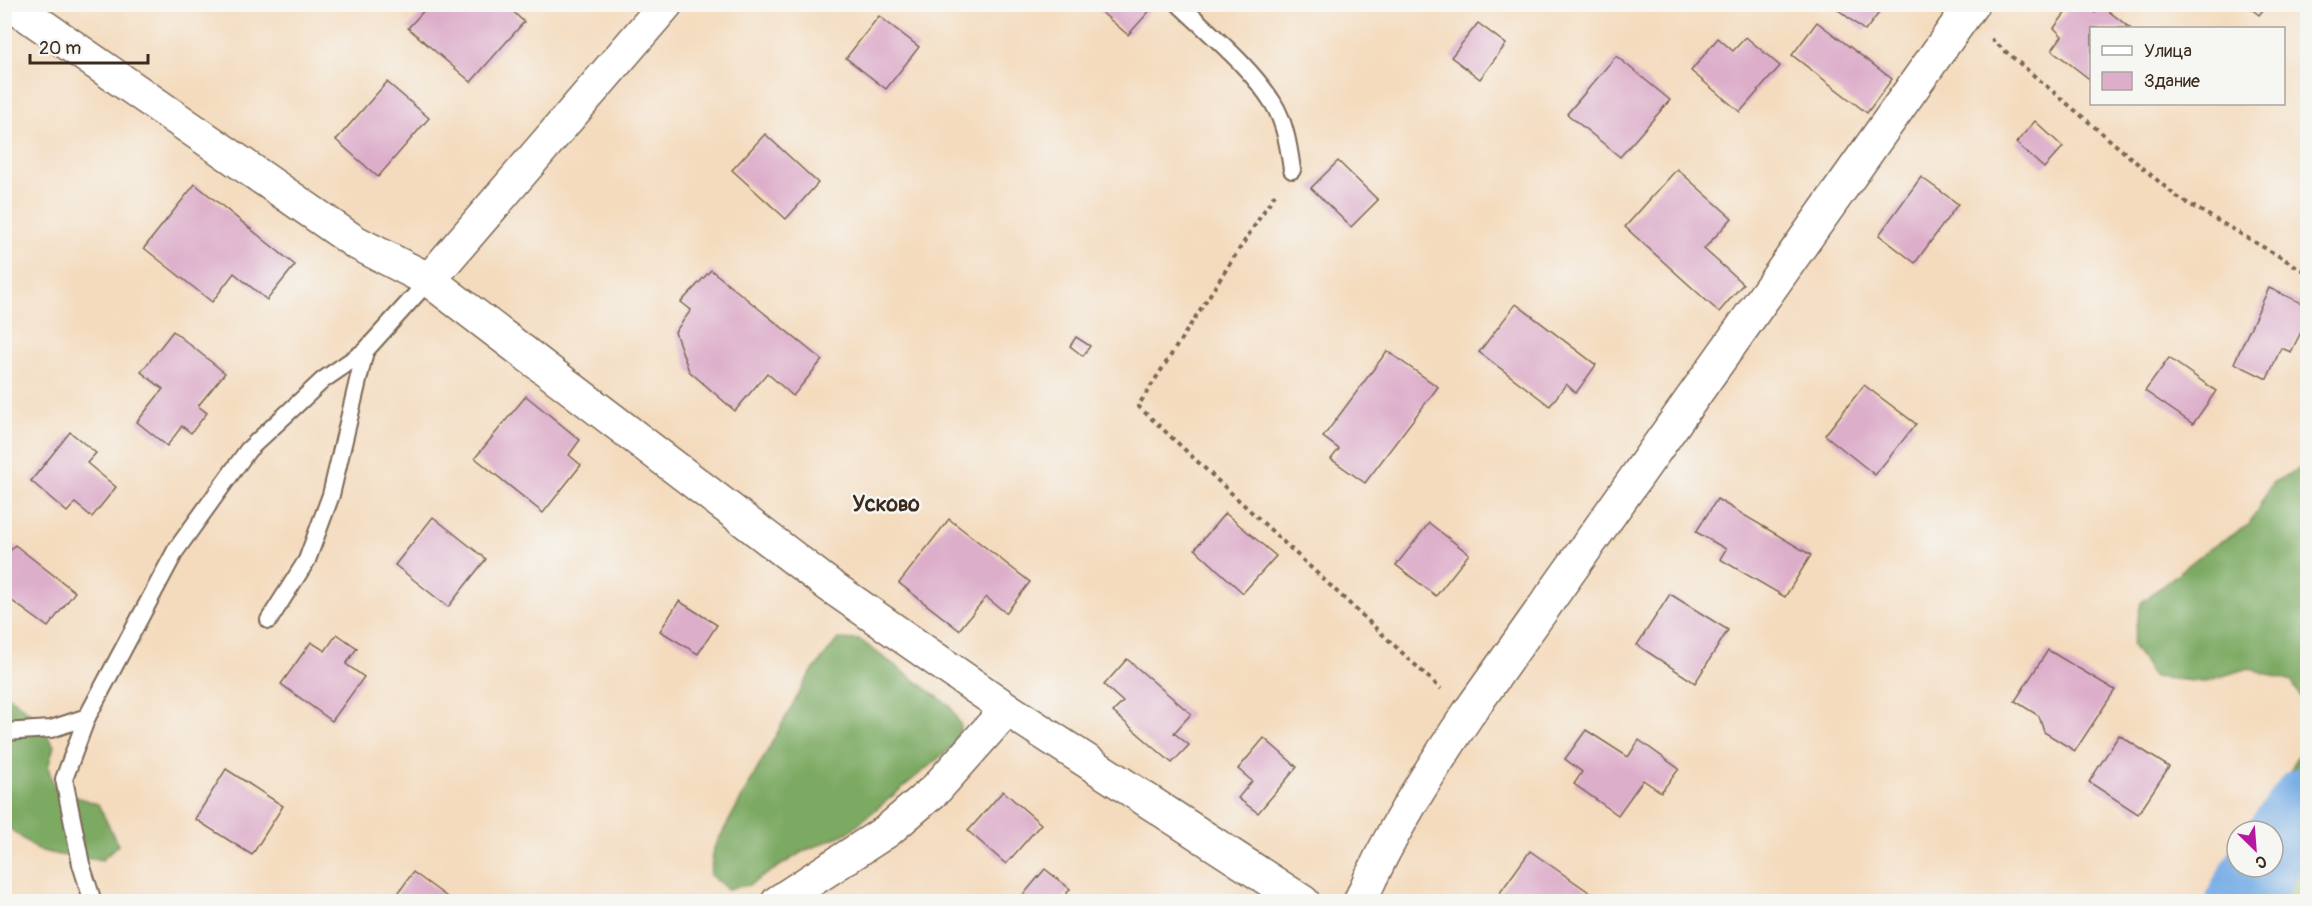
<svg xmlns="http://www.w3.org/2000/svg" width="2312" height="906" font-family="Pangolin,sans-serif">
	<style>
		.green { fill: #9cc571; stroke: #6c7848; stroke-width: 1.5 }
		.forest { fill: #7daa63; stroke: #5c6a40; stroke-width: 1.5 }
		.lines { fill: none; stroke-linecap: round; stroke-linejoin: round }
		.river { stroke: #77ade5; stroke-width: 72 }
		.building { fill: #ddaeca }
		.service-casing { stroke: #7c6856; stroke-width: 20 }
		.minor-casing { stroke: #7c6856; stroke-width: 36 }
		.path { stroke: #7c6856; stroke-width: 4; stroke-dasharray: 4.5 4.5; stroke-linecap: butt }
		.service { stroke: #fff; stroke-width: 16 }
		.minor { stroke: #fff; stroke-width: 33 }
		.labels { text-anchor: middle; stroke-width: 5; stroke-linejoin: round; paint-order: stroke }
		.neighbourhood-label { font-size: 21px; font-weight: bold; fill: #3b2a1e; stroke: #f6f6f2 }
	</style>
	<rect width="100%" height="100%" fill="#f6f6f2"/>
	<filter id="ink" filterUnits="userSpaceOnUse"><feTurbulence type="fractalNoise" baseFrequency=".0167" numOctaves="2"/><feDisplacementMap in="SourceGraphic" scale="12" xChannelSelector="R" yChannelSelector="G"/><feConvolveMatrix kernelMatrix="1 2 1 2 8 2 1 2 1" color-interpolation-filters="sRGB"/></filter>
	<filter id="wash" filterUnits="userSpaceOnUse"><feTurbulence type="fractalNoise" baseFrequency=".008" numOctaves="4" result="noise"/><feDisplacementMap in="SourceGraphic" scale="24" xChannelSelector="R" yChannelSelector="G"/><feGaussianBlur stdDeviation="1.35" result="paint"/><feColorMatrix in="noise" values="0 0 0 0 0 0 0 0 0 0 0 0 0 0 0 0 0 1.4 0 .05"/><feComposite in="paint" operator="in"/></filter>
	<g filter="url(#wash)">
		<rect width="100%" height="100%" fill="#f4dbbe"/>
		<polygon class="green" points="2302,840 2307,845 2307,901 2263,902"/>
		<g class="forest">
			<polygon points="2307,464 2307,709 2292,682 2248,668 2204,682 2153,677 2132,645 2141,603 2211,547 2249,525 2272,483"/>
			<polygon points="838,639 860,640 950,706 961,726 952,747 847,833 804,851 749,885 727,889 710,875 714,848 808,677"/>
			<polygon points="5,693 34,716 54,746 48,767 55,790 98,804 118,845 102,860 59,855 38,850 5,825"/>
			<polygon points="2307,737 2307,845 2302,840 2281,801 2295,760"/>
		</g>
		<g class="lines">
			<g class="river">
				<polyline points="2273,849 2308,802"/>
				<polyline points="2242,902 2262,867"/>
			</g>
		</g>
		<g id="blocks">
			<g class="building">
				<polygon points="430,4 505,4 524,22 471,82 408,28"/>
				<polygon points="1092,4 1152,4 1154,6 1128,35"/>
				<polygon points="1831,4 1886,4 1865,31"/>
				<polygon points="2072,4 2084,4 2095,13 2102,6 2130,28 2092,28 2092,81 2052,50 2062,36 2054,28"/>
				<polygon points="2245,4 2268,4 2259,15"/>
				<polygon points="879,16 919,47 886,89 846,58"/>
				<polygon points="1817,22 1892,79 1867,113 1792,55"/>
				<polygon points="1478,23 1506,44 1480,79 1451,57"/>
				<polygon points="1746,37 1780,66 1740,112 1691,71 1718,38 1733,51"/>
				<polygon points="1616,56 1670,100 1620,157 1567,114"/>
				<polygon points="387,82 429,118 378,177 336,140"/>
				<polygon points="2035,121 2063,147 2044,168 2016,143"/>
				<polygon points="765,134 818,183 786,219 732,170"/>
				<polygon points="1338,161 1378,200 1351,227 1311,188"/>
				<polygon points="1677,169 1732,218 1704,249 1743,284 1719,312 1625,227"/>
				<polygon points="1921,177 1958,204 1915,263 1879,235"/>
				<polygon points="195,184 295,265 267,300 234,273 212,302 144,248"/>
				<polygon points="711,270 822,360 793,396 767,373 735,411 689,371 675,332 691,310 681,302"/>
				<polygon points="2269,288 2308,306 2308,318 2291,352 2281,348 2267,379 2234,363"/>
				<polygon points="1516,304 1596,365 1576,393 1566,384 1550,406 1479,352"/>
				<polygon points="173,331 225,373 198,406 207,413 191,433 182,426 167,446 137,422 163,389 141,372"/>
				<polygon points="1076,337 1090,346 1083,356 1070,346"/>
				<polygon points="1387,351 1438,387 1365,483 1331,459 1339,449 1323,437"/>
				<polygon points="2169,358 2216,391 2193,424 2145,391"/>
				<polygon points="1864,385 1916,424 1875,475 1825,435"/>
				<polygon points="526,396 580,440 569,455 581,465 543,513 475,458"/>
				<polygon points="70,432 96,453 87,463 116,487 92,517 75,503 67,512 31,481"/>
				<polygon points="1717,499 1811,555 1785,597 1720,559 1726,549 1696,532"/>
				<polygon points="1225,513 1276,556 1243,593 1195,549"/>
				<polygon points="433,517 486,559 448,607 395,565"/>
				<polygon points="949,519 1030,582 1006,613 986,597 959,630 899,583"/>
				<polygon points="1429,523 1469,554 1436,596 1396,565"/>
				<polygon points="15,545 75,592 48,627 4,595 4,558"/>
				<polygon points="1670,594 1728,630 1695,683 1637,645"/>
				<polygon points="679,601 717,625 698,654 660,631"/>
				<polygon points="337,634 357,648 346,664 364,677 332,721 281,684 311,642 325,651"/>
				<polygon points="2048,650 2115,690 2075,751 2044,732 2039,716 2015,701"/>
				<polygon points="1127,659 1191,714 1174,733 1189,745 1172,763 1113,712 1123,702 1104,685"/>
				<polygon points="1586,730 1628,757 1639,740 1679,769 1661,792 1643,780 1618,815 1574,784 1582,772 1565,759"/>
				<polygon points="2119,735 2169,767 2138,814 2089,782"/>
				<polygon points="1264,738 1297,767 1258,813 1238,798 1252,781 1238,769"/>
				<polygon points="226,769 283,806 252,855 195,819"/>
				<polygon points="1003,791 1041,824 1006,864 968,831"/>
				<polygon points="1530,851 1596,897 1593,902 1510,902 1499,894"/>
				<polygon points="1045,869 1070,889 1060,902 1017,902"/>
				<polygon points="413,872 454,902 392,902"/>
			</g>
		</g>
	</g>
	<g filter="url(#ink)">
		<use href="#blocks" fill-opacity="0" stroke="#7c6856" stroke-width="1.5"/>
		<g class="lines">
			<g class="service-casing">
				<g id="service">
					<path d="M1179,4C1210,34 1250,66 1273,103C1285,122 1289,148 1292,170"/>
					<polyline points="269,620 307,560 331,495 365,351"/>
					<polyline points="4,732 51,729 87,717"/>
					<polyline points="93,902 81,864 64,779 87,717 176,550 248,450 323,380 365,351 429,280"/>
				</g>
			</g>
			<g class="minor-casing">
				<g id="minor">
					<polyline points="11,4 355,242 429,280 829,585 1007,709 1303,902"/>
					<polyline points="429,280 666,4"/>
					<polyline points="778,902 887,831 936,789 1007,709"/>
					<path d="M1360,902C1388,835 1428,774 1468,714L1972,4"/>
				</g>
			</g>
			<g class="path">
				<polyline points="1991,39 2177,197 2308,273"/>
				<polyline points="1275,194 1138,406 1441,689"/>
			</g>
			<use href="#service" class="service"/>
			<use href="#minor" class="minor"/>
		</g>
	</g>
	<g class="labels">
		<g class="neighbourhood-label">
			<text x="886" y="511">Усково</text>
		</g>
	</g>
	<rect width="2312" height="906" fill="none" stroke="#f6f6f2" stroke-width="24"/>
	<rect x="2090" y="27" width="195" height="78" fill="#f6f6f2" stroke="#aba49d" stroke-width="1.5"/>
	<rect x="2102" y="46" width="30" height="9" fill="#ffffff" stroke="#aba49d" stroke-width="1.5"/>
	<text x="2144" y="57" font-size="18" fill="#3b2a1e">Улица</text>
	<rect x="2102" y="72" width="30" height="18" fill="#ddaeca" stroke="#aba49d" stroke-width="1.5"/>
	<text x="2144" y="87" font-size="18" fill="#3b2a1e">Здание</text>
	<g transform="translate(2255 849) rotate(155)"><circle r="28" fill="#f6f6f2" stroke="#aba49d" stroke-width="1.5"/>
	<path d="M0-4.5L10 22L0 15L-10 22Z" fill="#b5179e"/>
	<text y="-9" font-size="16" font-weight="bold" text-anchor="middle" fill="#3b2a1e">С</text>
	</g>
	<path d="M30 54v9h118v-9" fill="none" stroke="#3b2a1e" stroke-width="3"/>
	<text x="39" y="54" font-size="18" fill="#3b2a1e" stroke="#f6f6f2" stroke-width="4.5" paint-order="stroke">20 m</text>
</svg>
